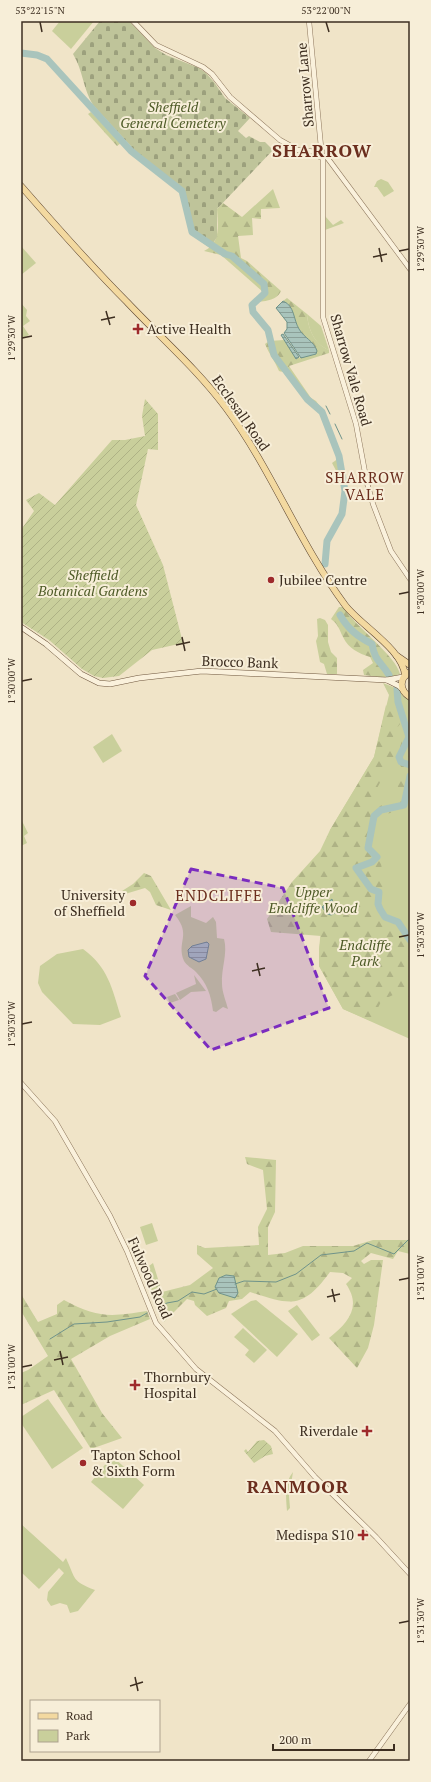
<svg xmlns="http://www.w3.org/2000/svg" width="431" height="1782" font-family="'PT Serif',serif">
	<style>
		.green { fill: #c9cf9b }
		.forest { fill: url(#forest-firs) }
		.cemetery { fill: url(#cemetery-stones) }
		.garden { fill: url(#garden-furrows) }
		.water { fill: url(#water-rules); stroke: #6f938a }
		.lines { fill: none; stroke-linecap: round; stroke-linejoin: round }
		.stream { stroke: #6f938a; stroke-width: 1 }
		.river { stroke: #a9c4bc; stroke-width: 7 }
		.tertiary-casing { stroke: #8d765c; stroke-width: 5.5 }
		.secondary-casing { stroke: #6f573f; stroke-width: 6 }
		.primary-casing { stroke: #5b4430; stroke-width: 7 }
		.tertiary { stroke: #faf1dc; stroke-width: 4.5 }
		.secondary { stroke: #faf1dc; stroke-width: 5 }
		.primary { stroke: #f3d9a0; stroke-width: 6 }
		.marked { fill: #7b2cbf; fill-opacity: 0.2; stroke: #7b2cbf; stroke-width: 3; stroke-dasharray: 8 5; stroke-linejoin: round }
		.ticks { fill: none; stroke: #3d2e20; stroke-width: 1.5 }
		.poi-dot { fill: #9e2a2b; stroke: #f7eed8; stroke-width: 1.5 }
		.labels { text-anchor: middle; stroke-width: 4; stroke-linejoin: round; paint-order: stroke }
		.street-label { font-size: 14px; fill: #3d2e20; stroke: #f7eed8 }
		.park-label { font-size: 14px; font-style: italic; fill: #4d5a26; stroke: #f7eed8 }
		.poi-label { font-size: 14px; fill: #3d2e20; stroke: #f7eed8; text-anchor: start }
		.neighbourhood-label { font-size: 15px; letter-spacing: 1px; fill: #6b2e1e; stroke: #f7eed8 }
		.district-label { font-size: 18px; font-weight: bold; letter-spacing: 1px; fill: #6b2e1e; stroke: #f7eed8 }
		.neatline { fill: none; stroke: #3d2e20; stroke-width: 1.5 }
		.ticks-label { font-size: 10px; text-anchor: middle; fill: #3d2e20 }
	</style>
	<defs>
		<pattern id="forest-firs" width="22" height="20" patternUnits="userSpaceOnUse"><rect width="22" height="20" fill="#c9cf9b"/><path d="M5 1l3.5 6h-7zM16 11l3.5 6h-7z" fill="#aeb285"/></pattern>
		<pattern id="cemetery-stones" width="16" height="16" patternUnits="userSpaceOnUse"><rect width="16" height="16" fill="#bfc49a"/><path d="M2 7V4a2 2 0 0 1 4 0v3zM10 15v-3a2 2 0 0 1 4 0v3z" fill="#9ca07d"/></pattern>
		<pattern id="garden-furrows" width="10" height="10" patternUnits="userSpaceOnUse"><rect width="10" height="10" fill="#c9cf9b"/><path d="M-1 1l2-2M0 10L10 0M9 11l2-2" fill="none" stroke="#aeb285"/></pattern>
		<pattern id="water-rules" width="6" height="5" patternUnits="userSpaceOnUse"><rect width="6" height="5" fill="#a9c4bc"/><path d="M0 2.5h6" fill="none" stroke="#8ba098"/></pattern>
	</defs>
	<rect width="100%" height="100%" fill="#f0e4c8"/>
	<g class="green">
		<polygon points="60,21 94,21 71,49 52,31"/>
		<polygon points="381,179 388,182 394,191 384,197 377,187 374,187 377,181"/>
		<polygon points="325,216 333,225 341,220 344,223 325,230"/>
		<polygon points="21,246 36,263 21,275"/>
		<polygon points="21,303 27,310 26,316 30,321 23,326 29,335 22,339"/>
		<path d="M307,314L321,326L329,350C314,345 308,328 307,314Z"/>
		<polygon points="339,458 341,477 340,478 332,463"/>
		<polygon points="383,683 398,689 405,698 410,698 410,1039 343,1009 319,966 319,950 330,830 374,757 389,695"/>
		<polygon points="112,734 122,751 103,763 93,747"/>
		<polygon points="21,819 28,833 24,836 27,843 21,846"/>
		<path d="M191,906V917L206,923L213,917L216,922L217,938L224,939C228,953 221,969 222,984C222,992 226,1001 228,1009L223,1007L216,1012L213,1011C211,995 207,983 196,972C192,968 187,966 184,961C176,941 192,936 175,915Z"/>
		<path d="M83,949C108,967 112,988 121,1017L100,1025L73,1024L42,992L38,983L40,966L57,954Z"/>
		<polygon points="194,975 206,991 191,992 180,1000 176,993 196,984"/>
		<polygon points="175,994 179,1000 170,1003 167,997"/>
		<polygon points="152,1223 158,1241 146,1245 140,1227"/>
		<polygon points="256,1300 298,1334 277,1357 231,1314 251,1301"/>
		<polygon points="297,1305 320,1335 312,1341 288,1311"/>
		<polygon points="243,1328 267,1350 254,1363 245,1355 249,1350 234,1337"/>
		<polygon points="48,1399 83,1448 52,1469 21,1423 21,1417"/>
		<polygon points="112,1456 144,1485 123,1509 91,1482"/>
		<path d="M293,1472L289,1496L290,1508L287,1511C286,1497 284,1483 293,1472Z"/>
		<path d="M21,1524L63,1562L66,1558C76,1580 72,1581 95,1590L78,1611L70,1613L67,1605L60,1603L51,1606L47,1600L48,1592L64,1573L59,1568L39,1589L21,1572Z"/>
	</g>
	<g class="forest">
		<polygon points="91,112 121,143 117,146 88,114"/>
		<path d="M273,189L280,208L261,209V219L252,218L253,235L238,236L241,258L247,261L281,291C276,302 262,301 252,303L263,292L221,255L204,251C221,243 218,225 217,209L223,203L242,217Z"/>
		<path d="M287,298L307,314C308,328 314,344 329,350V353L289,366L311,398L316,401L325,413L341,456L339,458L318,410L306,401L283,372L279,371C275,361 269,354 265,344L269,341L284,340L297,358L316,354C317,341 304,339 299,329C293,319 294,306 283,301Z"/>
		<path d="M339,607H343C356,627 396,656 400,674L387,678L364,675L363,670L373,663L370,657C358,653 349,649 343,637C339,629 338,624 331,619Z"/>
		<polygon points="320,618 325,620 328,625 328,642 331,652 337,658 337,674 327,674 324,664 320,662 316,641 318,636 317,619"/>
		<path d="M386,705L400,724C390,736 392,747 395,761C384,775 370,794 373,812L384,803L398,801C399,795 397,788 398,782C400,768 405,774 397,758L404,733L410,734V801L408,808L376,817L369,847L381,854L382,879L386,891L381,893C373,926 404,912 410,930C412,937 410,962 410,971L408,975L410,979V1005L393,995L382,1000L371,1021L343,1009L319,966V950L321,936L271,932L267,919L292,882L320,851L330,830L374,757Z"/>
		<polygon points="144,873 151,876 171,910 156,905 150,892 145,888 125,894 122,891 133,884"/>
		<path d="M245,1157L276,1160L275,1212L268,1227V1255L285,1253L303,1246H353L373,1240H410V1254L398,1251L393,1259L371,1253L361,1261L364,1264L371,1260H383L374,1325L368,1348L357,1368L329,1338C348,1323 362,1307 346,1284L352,1278L343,1273L330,1272C302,1310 291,1305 250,1292L242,1299L229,1301L226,1308L207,1316L195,1305L194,1301L187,1299L164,1322C157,1308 145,1281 149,1266L153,1263L162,1292L190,1285L213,1268L197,1254V1245L205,1248L259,1245L258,1227L267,1209L263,1170L247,1164Z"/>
		<path d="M21,1294L38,1322L57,1314V1305L64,1300C97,1318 110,1317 147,1311L150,1319L110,1336L71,1359L102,1413L122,1438L91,1449L54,1390L21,1405V1373L28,1370L48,1356L21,1311Z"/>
	</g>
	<path class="cemetery" d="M100,21H129L155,48L166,55L199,68L206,73L214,82L225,98L250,118L238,131L246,138L249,136L260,142H265L273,150L217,209V237L210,248L196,238L192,230L182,191L139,155L93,105C83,89 83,70 73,54Z"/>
	<g class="garden">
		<polygon points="145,399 158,414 158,450 148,449 136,505 163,565 183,643 152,650 119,676 103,678 94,676 82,669 49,640 21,622 21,530 34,511 26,500 39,493 55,505 112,440 125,440 145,436 142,416"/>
		<polygon points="264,1440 271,1446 273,1454 265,1456 254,1463 244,1451 246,1449 248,1452 257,1441"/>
	</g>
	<g class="water">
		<path d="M283,301C295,306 293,319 299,329C304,338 314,341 317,351L316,354L301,358L284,333L287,329V322L276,308Z"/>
		<polygon points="283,334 299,357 296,359 281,335"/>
		<polygon points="332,899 335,913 331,915 327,914 322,907"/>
		<polygon points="207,942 209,944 206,959 199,962 189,957 188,950 192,946"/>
		<polygon points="226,1275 234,1276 238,1293 235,1298 219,1293 215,1287 219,1278"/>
	</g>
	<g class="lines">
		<g class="stream">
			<polyline points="326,406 330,414"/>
			<polyline points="335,424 342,439"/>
			<polyline points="235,1284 244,1281 276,1282 296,1274 321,1255 354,1251 367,1243 394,1254 408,1240"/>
			<polyline points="157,1308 167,1303 178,1301 192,1292 204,1294 217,1289"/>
			<polyline points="50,1339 74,1324 107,1322 140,1317 147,1313"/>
		</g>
		<g class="river">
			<polyline points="21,53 37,55 47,59 131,151 182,191 192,232 225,254 232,256 264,284 265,293 252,305 253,312 268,330 274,355 307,399 322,412 339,456 345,491 342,514 327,541 325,564"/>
			<path d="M340,615C348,629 357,636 372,644C375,662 381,661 389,675"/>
			<polyline points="397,689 398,702 409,737 399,757 401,762 410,765"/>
			<polyline points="410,776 404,805 381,810 374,816 368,848 377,857 372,862 356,868 371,889 379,892 378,904 380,909 385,917 398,922 410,940"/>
		</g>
		<g class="tertiary-casing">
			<g id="tertiary">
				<polyline points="133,21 156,45 203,67 212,74 230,97 280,140 298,150 317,152"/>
				<polyline points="309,21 321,147"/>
				<circle cx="322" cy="152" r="5.5"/>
				<polyline points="326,156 410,269"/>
				<polyline points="323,157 323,317 356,424 367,483 373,504 391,551 410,579"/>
				<polyline points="21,1083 55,1121 110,1216 127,1251 156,1323 196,1369 275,1431 315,1477 376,1537 410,1574"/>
				<polyline points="369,1761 410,1704"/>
			</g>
		</g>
		<g class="secondary-casing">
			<g id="secondary">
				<polyline points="21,627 46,644 81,674 99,683 110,684 139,678 202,671 387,680 403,677"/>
				<polyline points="387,680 399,686 403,690"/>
			</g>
		</g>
		<g class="primary-casing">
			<g id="primary">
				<path d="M21,186C55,225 90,265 127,302C160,337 197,369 226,408C272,470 299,543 345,605C360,625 404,650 405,676"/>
				<polyline points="397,656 410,665"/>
				<path d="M410,672C399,678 399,690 410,697"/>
			</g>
		</g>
		<use href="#tertiary" class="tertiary"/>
		<use href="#secondary" class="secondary"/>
		<use href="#primary" class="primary"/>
	</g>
	<path class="marked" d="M191,869L283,888L329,1008L211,1050L145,976Z"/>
	<path class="ticks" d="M40,22L42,32M326,22L329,32M379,248L382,262M399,251L409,249M373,257L387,254M106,311L110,325M101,320L115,317M22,338L32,336M399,594L409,592M182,637L185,651M176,645L190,642M22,681L32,679M399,937L409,935M257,963L260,976M252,971L265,968M22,1024L32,1022M399,1280L409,1278M332,1289L335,1302M327,1297L340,1294M60,1351L63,1365M54,1360L68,1357M22,1367L32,1365M399,1623L409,1621M135,1677L138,1691M130,1686L143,1682"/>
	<g class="poi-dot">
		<path d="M136 323h4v4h4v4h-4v4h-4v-4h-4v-4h4z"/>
		<circle cx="271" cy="580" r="4"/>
		<circle cx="133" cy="903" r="4"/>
		<path d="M133 1379h4v4h4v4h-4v4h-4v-4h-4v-4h4z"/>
		<path d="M365 1425h4v4h4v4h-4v4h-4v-4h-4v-4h4z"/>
		<circle cx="83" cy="1463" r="4"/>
		<path d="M361 1529h4v4h4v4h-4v4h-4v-4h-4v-4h4z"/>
	</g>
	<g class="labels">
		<g class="street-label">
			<text transform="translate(305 85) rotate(-95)" y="5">Sharrow Lane</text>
			<text transform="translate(351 370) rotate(74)" y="5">Sharrow Vale Road</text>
			<text transform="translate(241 413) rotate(55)" y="5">Ecclesall Road</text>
			<text transform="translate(240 662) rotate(2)" y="5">Brocco Bank</text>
			<text transform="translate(150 1278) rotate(66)" y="5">Fulwood Road</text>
		</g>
		<g class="park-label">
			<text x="173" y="112">Sheffield<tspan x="173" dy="16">General Cemetery</tspan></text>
			<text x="93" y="580">Sheffield<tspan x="93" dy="16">Botanical Gardens</tspan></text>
			<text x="313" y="897">Upper<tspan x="313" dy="16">Endcliffe Wood</tspan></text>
			<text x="365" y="950">Endcliffe<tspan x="365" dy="16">Park</tspan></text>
		</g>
		<g class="poi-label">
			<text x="147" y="334">Active Health</text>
			<text x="279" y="585">Jubilee Centre</text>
			<text x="125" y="900" text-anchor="end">University<tspan x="125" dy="16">of Sheffield</tspan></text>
			<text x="144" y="1382">Thornbury<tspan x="144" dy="16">Hospital</tspan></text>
			<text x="358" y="1436" text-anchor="end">Riverdale</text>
			<text x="91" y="1460">Tapton School<tspan x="91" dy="16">&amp; Sixth Form</tspan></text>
			<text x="354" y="1540" text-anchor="end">Medispa S10</text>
		</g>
		<g class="neighbourhood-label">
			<text x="365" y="483">SHARROW<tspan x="365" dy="17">VALE</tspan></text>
			<text x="219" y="901">ENDCLIFFE</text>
		</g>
		<g class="district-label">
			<text x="322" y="157">SHARROW</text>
			<text x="298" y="1493">RANMOOR</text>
		</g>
	</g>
	<rect width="431" height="1782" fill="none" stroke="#f7eed8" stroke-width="44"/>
	<rect x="30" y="1700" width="130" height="52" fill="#f7eed8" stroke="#ada18e"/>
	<rect x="38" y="1713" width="20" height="6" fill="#f3d9a0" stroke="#ada18e"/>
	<text x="66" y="1720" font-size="12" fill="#3d2e20">Road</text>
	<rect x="38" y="1730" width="20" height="12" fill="#c9cf9b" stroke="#ada18e"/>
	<text x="66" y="1740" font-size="12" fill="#3d2e20">Park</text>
	<path d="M273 1744v6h121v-6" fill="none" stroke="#3d2e20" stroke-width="2"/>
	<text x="279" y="1744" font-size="12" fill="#3d2e20" stroke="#f7eed8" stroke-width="3" paint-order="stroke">200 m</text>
	<rect x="22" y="22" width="387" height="1738" class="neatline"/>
	<g class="ticks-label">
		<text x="40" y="14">53°22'15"N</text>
		<text x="326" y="14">53°22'00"N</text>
		<text transform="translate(420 249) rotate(-90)" y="4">1°29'30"W</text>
		<text transform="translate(11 338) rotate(-90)" y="4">1°29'30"W</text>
		<text transform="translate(420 592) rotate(-90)" y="4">1°30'00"W</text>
		<text transform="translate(11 681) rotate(-90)" y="4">1°30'00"W</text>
		<text transform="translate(420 935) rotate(-90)" y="4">1°30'30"W</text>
		<text transform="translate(11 1024) rotate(-90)" y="4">1°30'30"W</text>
		<text transform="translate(420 1278) rotate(-90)" y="4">1°31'00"W</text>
		<text transform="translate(11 1367) rotate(-90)" y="4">1°31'00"W</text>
		<text transform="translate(420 1621) rotate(-90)" y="4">1°31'30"W</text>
	</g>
</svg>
